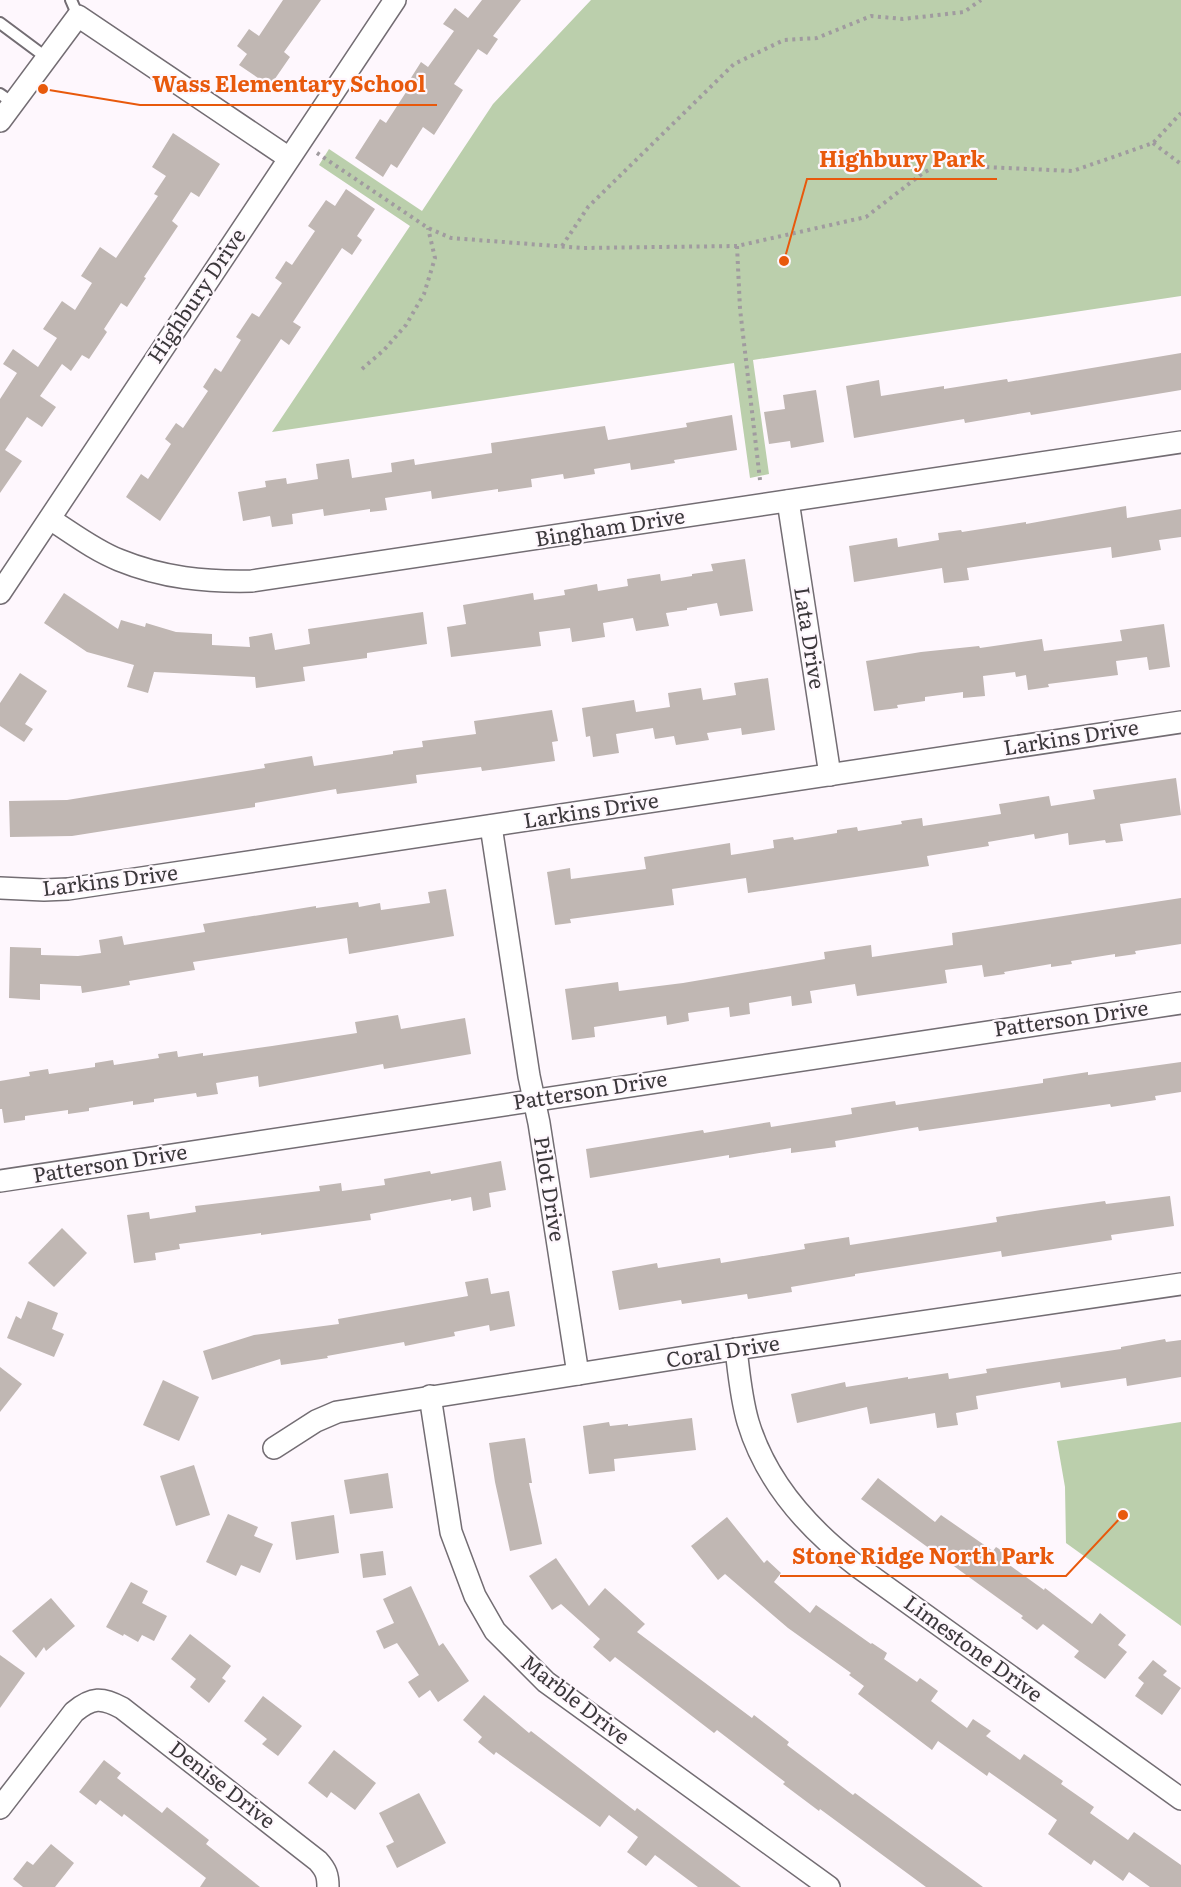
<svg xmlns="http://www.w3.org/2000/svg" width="1181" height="1887" font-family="Literata,serif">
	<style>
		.green { fill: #bbcfac }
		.building { fill: #c0b7b3 }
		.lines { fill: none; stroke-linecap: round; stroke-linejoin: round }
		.service-casing { stroke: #736d73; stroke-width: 14 }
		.minor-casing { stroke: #736d73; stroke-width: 24 }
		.path { stroke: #a09b9f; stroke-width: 4; stroke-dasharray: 3 4.5; stroke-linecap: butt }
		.service { stroke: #fff; stroke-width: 10 }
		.minor { stroke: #fff; stroke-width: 21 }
		.labels { text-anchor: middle; stroke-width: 4.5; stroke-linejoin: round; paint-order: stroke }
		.street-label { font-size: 21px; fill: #3b383b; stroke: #fef7fd }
		.leader { fill: none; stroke: #e8590c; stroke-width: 2 }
		.callout-dot { fill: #e8590c; stroke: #fef7fd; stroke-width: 2 }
		.callout-label { font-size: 22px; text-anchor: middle; font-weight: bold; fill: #e8590c; stroke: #fef7fd; stroke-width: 4.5; stroke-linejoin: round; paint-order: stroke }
	</style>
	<rect width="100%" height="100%" fill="#fef7fd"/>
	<g class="green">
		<polygon points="591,0 1181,0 1181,296 753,360 769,474 750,478 734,363 272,432 410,226 319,165 329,149 422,211 493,104"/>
		<polygon points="1181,1422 1181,1626 1066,1543 1065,1487 1057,1441"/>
	</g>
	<g class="building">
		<polygon points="283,0 321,0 284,52 290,57 270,86 239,65 247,54 237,46 249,29 259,36"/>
		<polygon points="482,0 521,0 493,36 498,39 487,55 478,49 454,84 463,90 434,135 423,127 397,168 391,164 383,177 355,158 380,119 386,123 412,83 409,81 421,62 428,67 454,31 443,24 455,8 468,18"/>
		<polygon points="173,133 220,164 199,197 191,192 172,221 178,226 144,277 146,278 127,307 121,303 104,329 107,332 89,359 82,355 71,371 62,364 40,396 56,407 42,427 27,417 5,450 22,461 0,493 0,399 17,373 3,364 13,349 38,367 57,338 43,329 62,301 75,310 92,283 81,276 100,247 116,258 158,196 154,194 166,176 152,167"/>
		<polygon points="346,189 375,209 357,236 362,240 352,255 342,248 293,322 301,327 289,345 281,339 160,521 126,497 141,474 148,479 171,444 165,439 176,423 183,428 208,391 203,387 215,368 221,372 241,340 236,337 252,313 259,317 282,283 275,278 286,261 292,265 315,231 308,226 326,200 335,206"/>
		<polygon points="1181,353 1181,390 1031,415 1030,412 965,423 964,419 854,438 846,386 879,380 881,396 944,386 944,389 1007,379 1008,382"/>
		<polygon points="816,390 824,442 791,448 790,441 769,444 764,412 785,409 783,395"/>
		<polygon points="732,415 737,450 674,460 675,463 631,470 630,463 594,469 595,474 564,479 563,474 531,479 532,487 498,492 498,489 432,499 431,491 385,498 387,510 370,512 370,509 324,516 323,509 292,514 293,524 272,527 270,516 243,521 238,492 266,487 265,481 286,478 287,484 318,479 316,464 349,459 352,478 392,472 391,463 414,459 415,465 492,453 491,443 605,426 608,440 687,427 686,423"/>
		<polygon points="1126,506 1127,518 1181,509 1181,537 1159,540 1161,550 1112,558 1111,547 967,568 969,580 944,583 942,568 854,582 849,546 897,538 898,547 939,540 938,533 961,530 962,532 1026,522 1026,524"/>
		<polygon points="745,559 753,611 720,616 717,603 687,608 687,610 666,613 669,626 636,631 633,618 603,623 605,637 572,642 570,628 539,632 541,646 451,657 447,627 466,624 463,605 533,593 534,600 565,595 564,590 597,584 598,591 628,586 627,579 660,574 661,581 692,576 692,574 713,571 711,564"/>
		<polygon points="64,593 118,629 121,620 145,627 146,623 176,632 212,634 212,645 250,647 249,637 272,633 275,650 310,644 308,629 423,612 427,644 367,653 367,658 303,667 305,681 256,688 255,677 154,672 148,693 127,687 134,665 87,652 44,623"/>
		<polygon points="1164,624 1170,667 1149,670 1147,657 1116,661 1118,675 1048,684 1049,687 1028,690 1026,675 1016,677 1015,672 983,676 985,696 963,698 963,692 925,697 925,701 897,705 898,708 874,711 866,661 921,652 979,646 980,648 1042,639 1044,651 1122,641 1120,630"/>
		<polygon points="20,673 47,691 25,724 33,729 24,742 0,726 0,703"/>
		<polygon points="768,678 775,730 742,735 741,728 707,733 709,740 676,745 674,736 655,739 653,728 616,734 619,753 593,757 590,736 586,737 582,708 634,700 636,712 670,707 668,693 701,688 703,700 736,695 734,683"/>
		<polygon points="552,710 558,741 552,742 555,761 482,771 481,767 416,775 417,783 337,794 336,789 255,803 255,807 72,836 10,837 9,801 67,800 265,768 264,764 312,756 314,766 393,754 393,751 423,747 422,741 476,734 474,721"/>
		<polygon points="1176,778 1181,815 1120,824 1123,841 1106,843 1105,840 1069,845 1068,833 1035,839 1034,834 988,842 989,846 927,856 929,866 748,893 746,878 672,889 674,905 570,919 571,923 555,925 547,872 570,868 571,879 646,869 644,857 730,843 731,855 774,848 773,840 793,837 794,840 837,833 837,830 857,827 858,831 902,824 901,821 922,818 923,826 1001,814 999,804 1049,796 1051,806 1095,799 1093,790"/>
		<polygon points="446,889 454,936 349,954 347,938 193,962 195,970 129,981 130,985 82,993 81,986 40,984 40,1000 9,998 10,947 41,948 41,955 78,956 101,953 99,940 122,936 124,945 205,932 203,924 316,906 316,908 358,902 359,907 380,903 381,910 430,903 428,892"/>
		<polygon points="1181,898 1181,944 1135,951 1136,954 1115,957 1115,954 1071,961 1072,964 1051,967 1051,964 1004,972 1005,974 984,977 982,965 945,970 947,983 857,996 855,984 810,991 812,1003 792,1006 791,996 749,1003 750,1014 730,1017 729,1007 688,1013 689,1021 667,1025 666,1016 594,1027 595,1037 572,1040 565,989 618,982 619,991 683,983 825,959 824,952 871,945 872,957 953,945 952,933"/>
		<polygon points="398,1015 401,1029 465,1018 471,1054 384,1069 383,1064 259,1087 258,1076 216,1083 218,1094 197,1097 196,1093 154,1099 154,1102 133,1105 133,1101 89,1108 89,1111 68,1114 68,1110 25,1116 25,1120 4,1123 2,1109 0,1109 0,1081 30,1076 29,1072 48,1069 49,1074 95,1067 95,1063 113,1060 114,1065 159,1058 158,1054 177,1051 178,1057 203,1053 203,1056 272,1046 357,1033 355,1022"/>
		<polygon points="1181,1062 1181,1092 1155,1096 1156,1100 1111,1107 1110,1104 919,1131 918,1127 835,1141 836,1147 791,1153 791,1148 729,1158 729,1155 590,1178 586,1149 703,1130 704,1133 770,1122 771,1127 852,1114 851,1108 895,1101 896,1105 1043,1083 1043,1079 1088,1072 1088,1075"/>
		<polygon points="501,1161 506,1190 489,1193 491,1207 473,1211 471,1197 451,1201 451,1199 370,1214 371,1220 261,1235 261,1233 179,1244 180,1249 155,1253 156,1260 134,1263 127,1215 149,1212 150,1219 196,1212 195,1206 320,1191 319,1186 341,1183 342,1191 385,1185 384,1179 430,1171 431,1174"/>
		<polygon points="1170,1196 1174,1226 1111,1235 1112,1240 1002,1257 1001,1251 855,1274 855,1276 791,1287 792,1292 748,1299 747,1294 682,1304 681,1300 619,1310 612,1271 657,1263 658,1268 720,1258 721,1263 805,1249 804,1244 849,1237 850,1245 997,1222 996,1217 1041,1210 1105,1201 1106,1204"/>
		<polygon points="62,1228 87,1253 54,1287 28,1263"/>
		<polygon points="488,1278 491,1294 509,1291 515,1326 490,1331 489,1325 454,1332 455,1336 405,1346 404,1342 327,1356 328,1358 281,1365 280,1359 212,1380 203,1351 254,1335 339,1324 338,1319 468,1296 465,1282"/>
		<polygon points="28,1301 58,1313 52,1329 64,1334 54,1357 7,1338 16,1316 21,1319"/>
		<polygon points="1165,1339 1166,1342 1181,1340 1181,1377 1127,1386 1126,1378 1061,1388 1060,1382 976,1396 978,1409 956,1413 958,1425 937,1428 935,1413 870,1424 867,1407 797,1423 791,1394 845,1382 846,1387 908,1377 908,1379 948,1373 949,1379 987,1373 986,1369 1121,1349 1121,1347"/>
		<polygon points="0,1367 22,1384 0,1412"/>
		<polygon points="163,1380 199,1397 179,1441 143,1425"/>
		<polygon points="692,1418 696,1450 614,1459 615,1471 589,1474 583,1426 609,1422 610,1426 628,1424 628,1426"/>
		<polygon points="525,1438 532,1483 529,1483 542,1544 510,1551 495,1482 489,1443"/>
		<polygon points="194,1465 210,1515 176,1526 160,1476"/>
		<polygon points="388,1473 393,1508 350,1514 344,1480"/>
		<polygon points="878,1478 935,1522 941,1515 993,1551 996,1547 1012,1557 1008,1564 1044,1590 1045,1588 1092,1624 1100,1613 1126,1635 1118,1645 1127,1652 1105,1679 1074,1657 1079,1651 1043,1624 1037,1630 1021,1618 1023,1616 861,1499"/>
		<polygon points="228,1514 258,1527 254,1536 273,1544 260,1573 241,1565 236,1576 206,1562"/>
		<polygon points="334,1515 339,1553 296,1560 291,1522"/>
		<polygon points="727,1517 764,1563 767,1560 781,1573 774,1582 810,1613 816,1605 871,1644 872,1643 887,1653 884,1659 917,1682 920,1678 938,1691 931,1701 967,1728 973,1719 991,1731 986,1736 1020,1760 1024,1754 1063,1781 1061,1784 1094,1807 1090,1813 1128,1840 1134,1832 1181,1865 1181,1887 1150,1887 1129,1872 1123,1881 1094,1860 1091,1865 1048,1834 1057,1820 989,1772 987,1776 938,1741 932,1750 858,1694 864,1686 849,1675 851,1673 788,1628 725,1574 718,1580 691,1546"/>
		<polygon points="383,1551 386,1575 363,1578 360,1554"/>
		<polygon points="556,1558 589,1606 605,1588 645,1624 637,1632 752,1718 754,1715 789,1742 787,1745 853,1795 855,1793 983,1887 926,1887 820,1809 819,1811 783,1784 785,1782 717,1730 714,1733 615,1657 610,1662 593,1647 600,1639 561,1604 552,1610 529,1576"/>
		<polygon points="131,1582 148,1591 142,1603 167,1616 154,1641 142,1635 138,1642 124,1634 123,1636 106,1627"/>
		<polygon points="411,1586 439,1646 443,1643 469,1681 438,1702 430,1690 419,1698 408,1682 419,1675 397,1643 384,1649 376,1631 394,1623 383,1599"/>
		<polygon points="51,1598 75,1626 46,1651 44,1647 36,1658 12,1631"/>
		<polygon points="190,1634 231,1666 222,1678 226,1681 209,1703 190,1687 196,1679 171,1659"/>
		<polygon points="0,1655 25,1673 0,1708"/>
		<polygon points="1153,1660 1167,1671 1163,1675 1181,1688 1162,1715 1135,1696 1144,1683 1138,1678"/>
		<polygon points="484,1695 529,1733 531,1731 635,1811 637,1808 741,1887 698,1887 655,1855 646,1866 627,1852 638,1837 609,1815 600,1827 496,1752 494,1755 478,1742 482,1737 463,1720"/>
		<polygon points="263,1696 302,1726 278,1756 262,1744 267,1739 244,1721"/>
		<polygon points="334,1750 376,1783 355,1810 331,1792 327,1798 308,1783"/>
		<polygon points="104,1760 121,1773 117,1778 162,1813 167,1807 209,1840 206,1844 260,1887 200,1887 206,1878 124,1814 122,1817 100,1800 96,1805 79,1792"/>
		<polygon points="419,1793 446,1843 397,1868 386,1846 394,1842 379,1813"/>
		<polygon points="51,1844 74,1863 55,1887 23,1887 13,1879 27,1861 33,1865"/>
	</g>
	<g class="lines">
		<g class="service-casing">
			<g id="service">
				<polyline points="71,0 78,16"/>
				<polyline points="0,23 47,58"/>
				<polyline points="0,94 13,103"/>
			</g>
		</g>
		<g class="minor-casing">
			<g id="minor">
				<polyline points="0,121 78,16 289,158"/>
				<polyline points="788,501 830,775"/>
				<path d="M50,519C72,533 94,550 119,560C163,578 205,582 252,581L1181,442"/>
				<polyline points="0,593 395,0"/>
				<polyline points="491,826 529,1076 539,1123 578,1374"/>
				<polyline points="0,888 44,890 68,889 1181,722"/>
				<polyline points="0,1181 1181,1003"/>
				<path d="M736,1349C739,1374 741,1398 748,1422C766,1482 807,1528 857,1566L1181,1799"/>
				<polyline points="430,1396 451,1532 475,1596 495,1631 546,1682 829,1887"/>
				<polyline points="274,1448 316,1421 337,1412 736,1349 1181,1284"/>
				<path d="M0,1808L74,1712C92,1697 102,1697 122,1708L318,1861C326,1870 328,1875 328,1887"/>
			</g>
		</g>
		<g class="path">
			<polyline points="1153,143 1181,164"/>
			<polyline points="317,153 428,228 451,238 582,248 737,246 866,217 923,173 957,155 984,167 1073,171 1153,143 1181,113"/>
			<polyline points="562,246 588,207 734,64 784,40 817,38 871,16 903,19 964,12 981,0"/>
			<polyline points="737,246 740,309 760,480"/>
			<polyline points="362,369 384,350 406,325 424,294 435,258 428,228"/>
		</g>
		<use href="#service" class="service"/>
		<use href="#minor" class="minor"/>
	</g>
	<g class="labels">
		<g class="street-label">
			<text transform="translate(197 296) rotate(-56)" y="7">Highbury Drive</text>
			<text transform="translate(610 528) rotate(-9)" y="7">Bingham Drive</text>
			<text transform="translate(809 638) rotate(81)" y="7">Lata Drive</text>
			<text transform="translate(1071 738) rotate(-9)" y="7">Larkins Drive</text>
			<text transform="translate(591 811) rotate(-9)" y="7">Larkins Drive</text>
			<text transform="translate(110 881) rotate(-7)" y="7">Larkins Drive</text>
			<text transform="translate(1071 1019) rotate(-8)" y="7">Patterson Drive</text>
			<text transform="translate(590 1091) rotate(-9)" y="7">Patterson Drive</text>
			<text transform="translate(110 1164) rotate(-9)" y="7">Patterson Drive</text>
			<text transform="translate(549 1189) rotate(81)" y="7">Pilot Drive</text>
			<text transform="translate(723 1352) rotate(-9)" y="7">Coral Drive</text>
			<text transform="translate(973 1649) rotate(36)" y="7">Limestone Drive</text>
			<text transform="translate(575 1700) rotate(38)" y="7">Marble Drive</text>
			<text transform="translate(222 1785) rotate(38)" y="7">Denise Drive</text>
		</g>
	</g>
	<path class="leader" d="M43 89L140 105H437M784 261L807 179H997M1123 1515L1066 1576H780"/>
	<g class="callout-dot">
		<circle cx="43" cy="89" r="6"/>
		<circle cx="784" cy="261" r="6"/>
		<circle cx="1123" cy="1515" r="6"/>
	</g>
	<g class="callout-label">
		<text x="289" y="92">Wass Elementary School</text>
		<text x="902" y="167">Highbury Park</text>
		<text x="923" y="1564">Stone Ridge North Park</text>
	</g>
</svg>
